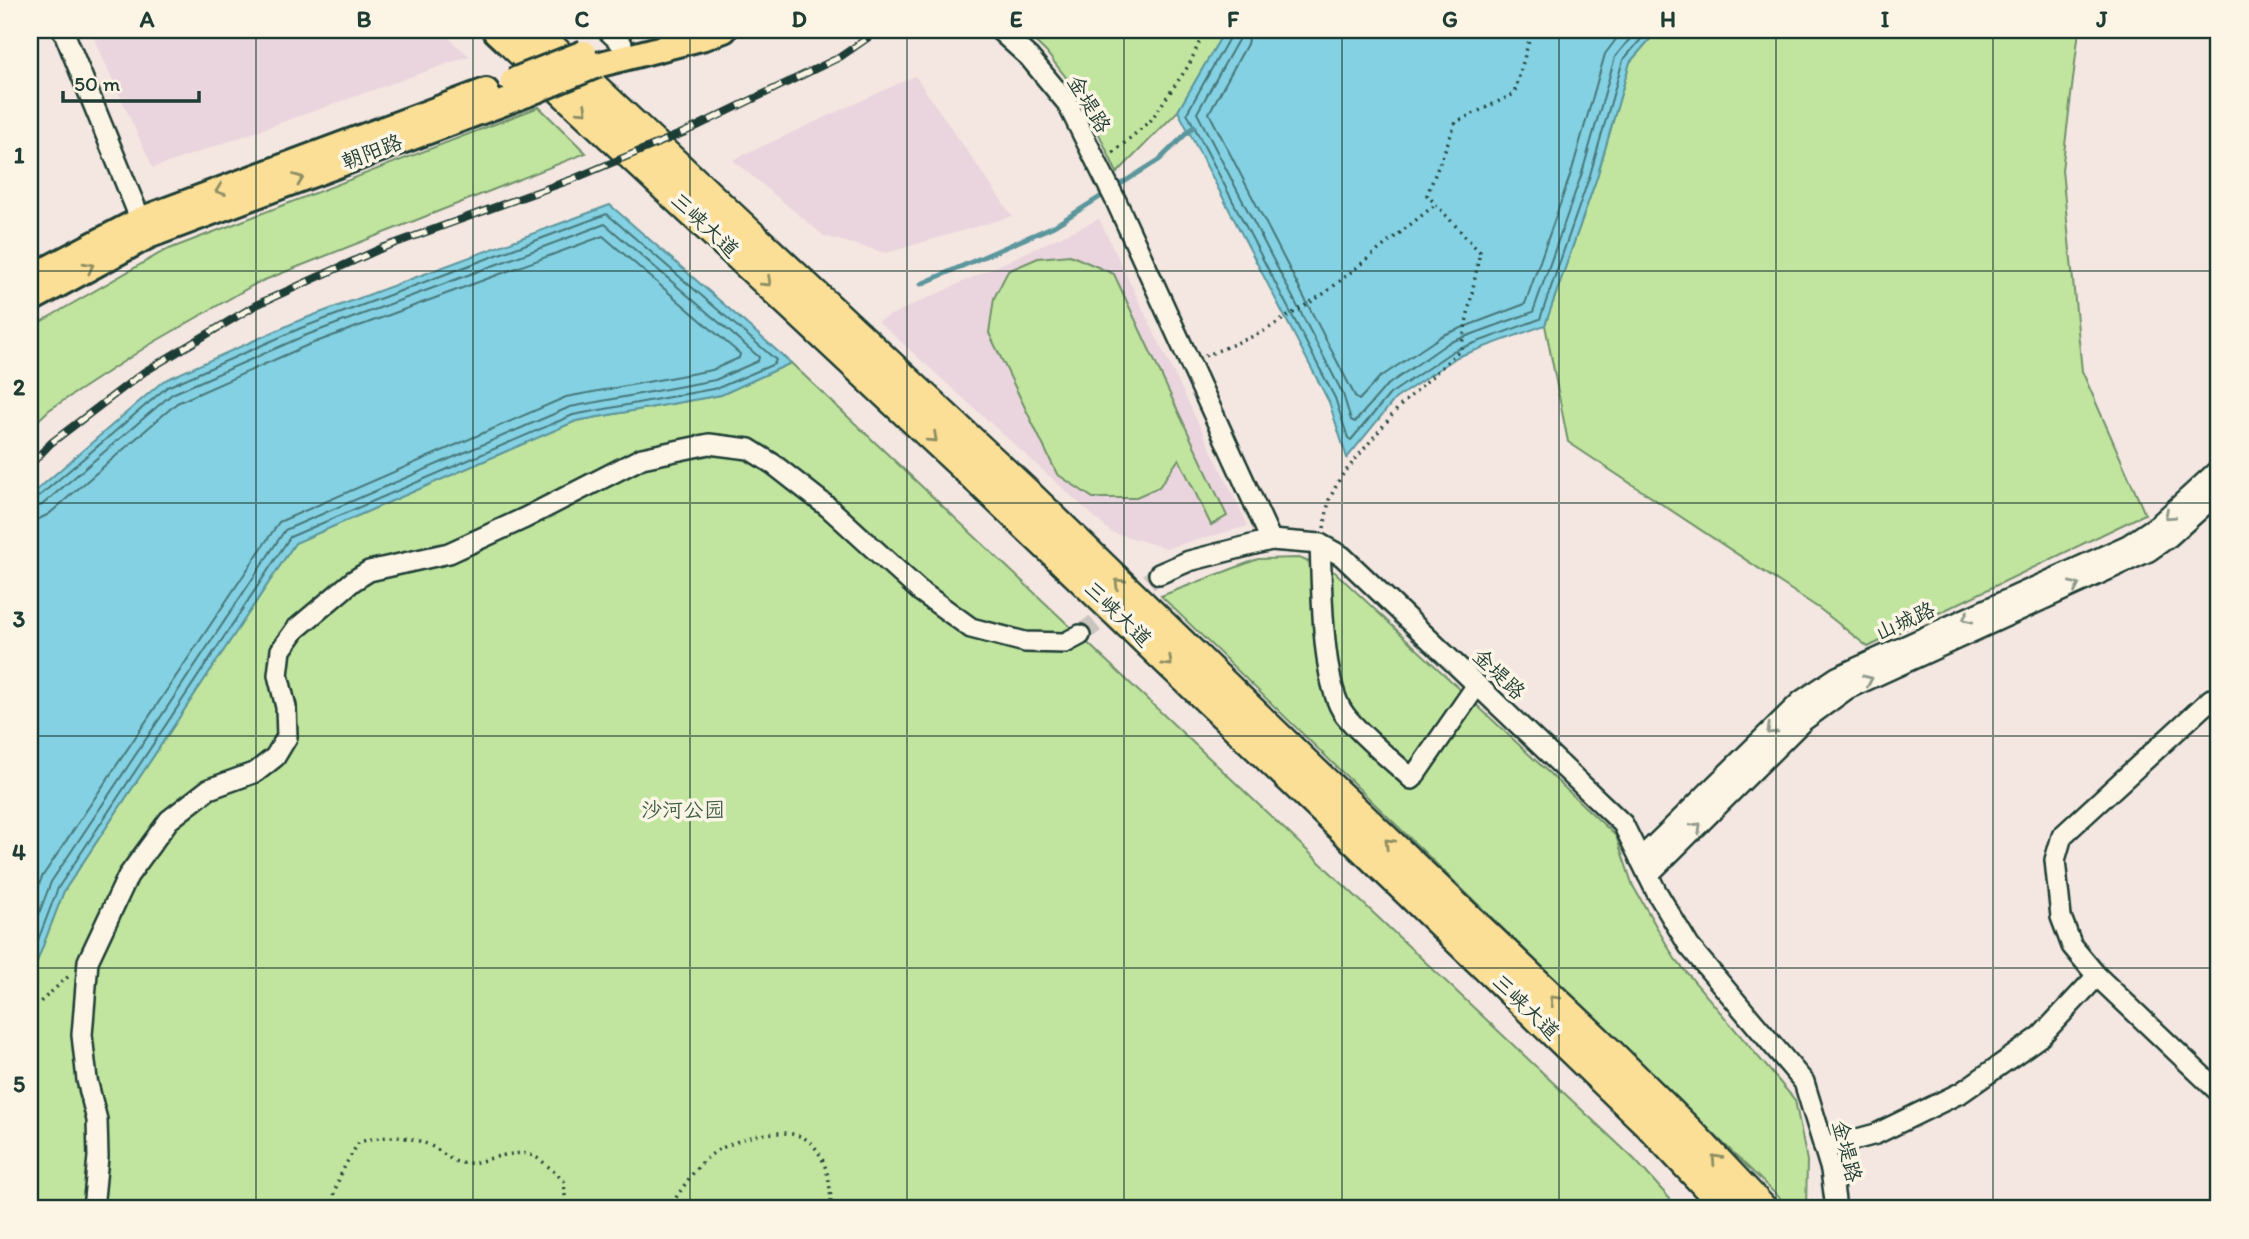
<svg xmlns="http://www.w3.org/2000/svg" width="2249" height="1239" font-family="Itim,'LXGW WenKai TC',sans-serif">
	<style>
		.built { fill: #ead4dd }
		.green { fill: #c1e59f; stroke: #70916a; stroke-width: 2 }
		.water { fill: #84d1e3; stroke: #5c969d; stroke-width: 2 }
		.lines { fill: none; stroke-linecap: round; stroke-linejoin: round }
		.shore { stroke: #47787a; stroke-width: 2 }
		.stream { stroke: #5c969d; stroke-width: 5 }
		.minor-tunnel { stroke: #c9c4be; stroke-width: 19; stroke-dasharray: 19 10; stroke-linecap: butt }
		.minor-casing { stroke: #1f3d34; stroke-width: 24 }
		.major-casing { stroke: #1f3d34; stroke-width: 30 }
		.highway-casing { stroke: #1f3d34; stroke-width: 33 }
		.path { stroke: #1f3d34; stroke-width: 3.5; stroke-dasharray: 2 5; stroke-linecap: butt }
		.minor { stroke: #fcf5e5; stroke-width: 19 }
		.major { stroke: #fbdf96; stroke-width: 24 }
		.highway { stroke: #fbdf96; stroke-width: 28 }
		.rail-casing { stroke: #1f3d34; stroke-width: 8 }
		.rail { stroke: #fcf5e5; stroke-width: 5; stroke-dasharray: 16; stroke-linecap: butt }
		.major-bridge-casing { stroke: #1f3d34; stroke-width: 30; stroke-linecap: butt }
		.major-bridge { stroke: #fbdf96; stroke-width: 24 }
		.oneway { stroke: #8d8e65 }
		.oneway2 { stroke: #8e998c }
		.grid { fill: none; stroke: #1f3d34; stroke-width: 2; stroke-opacity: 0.55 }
		.labels { text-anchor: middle; stroke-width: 7; stroke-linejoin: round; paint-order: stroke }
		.street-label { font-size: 21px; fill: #1f3d34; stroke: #fcf5e5 }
		.park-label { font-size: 21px; fill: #3f5f49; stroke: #fcf5e5 }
		.neatline { fill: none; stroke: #1f3d34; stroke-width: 2.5 }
		.grid-label { font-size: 23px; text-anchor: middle; font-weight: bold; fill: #1f3d34 }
	</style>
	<rect width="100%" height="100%" fill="#f4e6e1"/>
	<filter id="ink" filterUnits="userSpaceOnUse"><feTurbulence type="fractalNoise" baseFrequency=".0143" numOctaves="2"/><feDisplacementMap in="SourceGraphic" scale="14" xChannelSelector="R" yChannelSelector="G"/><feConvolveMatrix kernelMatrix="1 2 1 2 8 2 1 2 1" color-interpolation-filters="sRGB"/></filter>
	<g filter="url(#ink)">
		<g class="built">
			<polygon points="90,30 439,30 469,56 153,168"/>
			<polygon points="915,76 1012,216 886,253 824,236 733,160"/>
			<polygon points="1099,219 1248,526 1167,548 1111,532 878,321"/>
		</g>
		<g class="green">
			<polygon points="1023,30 1225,30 1178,111 1117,173 1083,99 1046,52"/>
			<polygon points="1658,30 2079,30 2062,170 2082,371 2145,514 1868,647 1820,609 1568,442 1545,325 1597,177 1630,62"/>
			<polygon points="539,107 586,153 257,283 149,345 49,410 30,428 30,328 164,251"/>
			<polygon points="1070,255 1114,274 1227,516 1211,525 1179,459 1159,487 1134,498 1093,498 1057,474 989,333 994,298 1008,271 1038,258"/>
			<polygon points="791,363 1635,1160 1679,1209 30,1209 30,1134 36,964 64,891 295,543 576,421 721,395"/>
			<polygon points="1299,558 1335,572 1616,836 1633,886 1675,959 1795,1100 1807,1161 1806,1209 1791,1209 1161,596 1258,559"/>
		</g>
		<g class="water">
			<polygon points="1225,30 1658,30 1630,62 1597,177 1545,325 1457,357 1395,399 1347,458 1329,402 1178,111"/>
			<polygon points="610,205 791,363 721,395 576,421 295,543 64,891 36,964 30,1134 30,496 163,381 298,321"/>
		</g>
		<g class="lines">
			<g class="shore">
				<polyline points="1231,30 1230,36 1187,113 1335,398 1348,438 1351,440 1390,394 1453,351 1540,319 1590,175 1623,60 1649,30"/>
				<polyline points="1240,30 1238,40 1197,113 1343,394 1351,420 1355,422 1386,386 1448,343 1533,312 1582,173 1615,57 1637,30"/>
				<polyline points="1250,30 1247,44 1209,113 1356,398 1359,400 1379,378 1443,335 1525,304 1572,170 1605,54 1623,30"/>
				<polyline points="30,500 37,498 167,387 301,328 607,214 776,360 774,364 718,388 573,415 290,537 58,888 30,961"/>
				<polyline points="30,509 42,505 172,394 304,336 605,224 759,357 758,361 715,380 570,407 285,530 51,882 30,937"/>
				<polyline points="30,520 39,519 49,514 177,403 308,345 603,236 740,354 739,358 712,370 566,397 279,522 42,877 30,908"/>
			</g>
			<polyline class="stream" points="921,284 1054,226 1159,160 1194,126"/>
			<polyline class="minor-tunnel" points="1080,635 1159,574"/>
			<g class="minor-casing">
				<g id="minor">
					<polyline points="63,30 146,233"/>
					<polyline points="607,30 622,44"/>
					<polyline points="999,30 1029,57 1067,103 1116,201 1271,540 1320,544 1342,556 1623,824 1656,891 1689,946 1804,1082 1831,1170 1836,1209"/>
					<path d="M1320,544C1322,584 1321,685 1345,715C1361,736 1392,760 1412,779L1477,685"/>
					<polyline points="1159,574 1189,561 1271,540"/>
					<polyline points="2219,706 2211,699 2062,836 2055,860 2061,917 2072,946 2097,976 2219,1092"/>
					<polyline points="1640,859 1801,701 1837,677 2128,545 2158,525 2219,469"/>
					<polyline points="1648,875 1803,721 1847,689 2149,551 2169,537 2219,492"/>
					<polyline points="1824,1148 1876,1134 1962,1092 2041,1036 2097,976"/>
					<polyline points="93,1209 98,1157 97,1120 87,1080 82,1035 88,961 128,876 169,820 209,789 256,772 275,757 287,737 286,707 278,675 281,650 296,629 353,581 369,571 449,553 525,518 642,458 709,444 749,449 773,464 828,507 920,591 971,628 1025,642 1065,643 1080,635"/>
				</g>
			</g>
			<g class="major-casing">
				<g id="major">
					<polyline points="597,65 705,37 724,30"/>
					<polyline points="30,278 140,220 486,91"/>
					<polyline points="30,300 148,236 527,94"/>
				</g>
			</g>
			<g class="highway-casing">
				<g id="highway">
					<polyline points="497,30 984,486 1352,838 1648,1124 1728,1209"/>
					<polyline points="533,30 1027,493 1314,771 1597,1040 1690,1132 1763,1209"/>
				</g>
			</g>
			<g class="path">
				<polyline points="1113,153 1151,120 1189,65 1205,30"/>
				<polyline points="1205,356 1261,333 1325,293 1436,204"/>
				<polyline points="1324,528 1329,500 1340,478 1398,408 1461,349 1480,252 1427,195 1456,122 1514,94 1532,30"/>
				<polyline points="30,1011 70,975"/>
				<path d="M333,1209C332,1186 347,1161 359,1142C386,1135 408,1134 433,1147C442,1152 451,1161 461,1163C471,1164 478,1162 488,1159C531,1148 533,1152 564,1181L566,1209"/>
				<path d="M668,1209C679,1194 693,1170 707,1158C727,1140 790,1120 812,1144C828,1161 831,1187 831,1209"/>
			</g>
			<use href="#minor" class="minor"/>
			<use href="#major" class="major"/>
			<use href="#highway" class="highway"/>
			<g class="rail-casing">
				<polyline id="rail" points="30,465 51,443 144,372 256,305 382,248 573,179 685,132 840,57 879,30"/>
			</g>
			<use href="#rail" class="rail"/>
			<g class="major-bridge-casing">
				<g id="major-bridge">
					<polyline points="513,81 584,53"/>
					<polyline points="527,94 597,65"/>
				</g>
			</g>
			<use href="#major-bridge" class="major-bridge"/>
		</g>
		<defs><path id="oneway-chevron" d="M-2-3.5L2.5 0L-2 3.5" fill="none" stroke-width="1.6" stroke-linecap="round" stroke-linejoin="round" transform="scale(1.75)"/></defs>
		<g class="oneway">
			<use href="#oneway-chevron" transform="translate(583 110) rotate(43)"/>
			<use href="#oneway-chevron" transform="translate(299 179) rotate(-21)"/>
			<use href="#oneway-chevron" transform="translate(220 190) rotate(160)"/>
			<use href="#oneway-chevron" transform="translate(89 267) rotate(-28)"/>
			<use href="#oneway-chevron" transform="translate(767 282) rotate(43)"/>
			<use href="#oneway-chevron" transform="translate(933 438) rotate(43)"/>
			<use href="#oneway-chevron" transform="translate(1119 583) rotate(-136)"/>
			<use href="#oneway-chevron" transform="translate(1168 662) rotate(44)"/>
			<use href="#oneway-chevron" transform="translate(1389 843) rotate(-136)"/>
			<use href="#oneway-chevron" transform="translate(1554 1000) rotate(-136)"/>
			<use href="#oneway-chevron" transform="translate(1716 1159) rotate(-133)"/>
		</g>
		<g class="oneway2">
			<use href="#oneway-chevron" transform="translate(2169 515) rotate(138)"/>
			<use href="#oneway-chevron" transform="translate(2075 586) rotate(-25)"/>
			<use href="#oneway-chevron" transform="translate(1967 618) rotate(155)"/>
			<use href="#oneway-chevron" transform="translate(1868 680) rotate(-24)"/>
			<use href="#oneway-chevron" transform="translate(1771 730) rotate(136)"/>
			<use href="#oneway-chevron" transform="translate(1697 827) rotate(-45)"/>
		</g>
	</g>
	<path class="grid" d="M256,30V1209M473,30V1209M690,30V1209M907,30V1209M1124,30V1209M1342,30V1209M1559,30V1209M1776,30V1209M1993,30V1209M30,271H2219M30,503H2219M30,736H2219M30,968H2219"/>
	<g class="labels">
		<g class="street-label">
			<text transform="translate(1089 104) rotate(59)" y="7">金堤路</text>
			<text transform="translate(372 152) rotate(-21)" y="7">朝阳路</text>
			<text transform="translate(705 225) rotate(43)" y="7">三峡大道</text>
			<text transform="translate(1118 614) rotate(44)" y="7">三峡大道</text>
			<text transform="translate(1905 621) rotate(-24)" y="7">山城路</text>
			<text transform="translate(1499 674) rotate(44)" y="7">金堤路</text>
			<text transform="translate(1526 1007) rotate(44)" y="7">三峡大道</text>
			<text transform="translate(1847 1151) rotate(76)" y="7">金堤路</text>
		</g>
		<g class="park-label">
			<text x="683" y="817">沙河公园</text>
		</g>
	</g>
	<rect width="2249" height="1239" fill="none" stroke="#fcf5e5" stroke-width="77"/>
	<path d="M63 91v10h136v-10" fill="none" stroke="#1f3d34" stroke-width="3.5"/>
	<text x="74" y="91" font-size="21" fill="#1f3d34" stroke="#fcf5e5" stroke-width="5" paint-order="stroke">50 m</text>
	<rect x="38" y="38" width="2172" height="1162" class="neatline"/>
	<g class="grid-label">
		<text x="147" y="27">A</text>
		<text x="364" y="27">B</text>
		<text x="582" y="27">C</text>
		<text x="799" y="27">D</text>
		<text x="1016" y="27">E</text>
		<text x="1233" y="27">F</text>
		<text x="1450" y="27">G</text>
		<text x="1668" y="27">H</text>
		<text x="1885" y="27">I</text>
		<text x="2102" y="27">J</text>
		<text x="19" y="163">1</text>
		<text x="19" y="395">2</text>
		<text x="19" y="627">3</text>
		<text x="19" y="860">4</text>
		<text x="19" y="1092">5</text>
	</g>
</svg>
